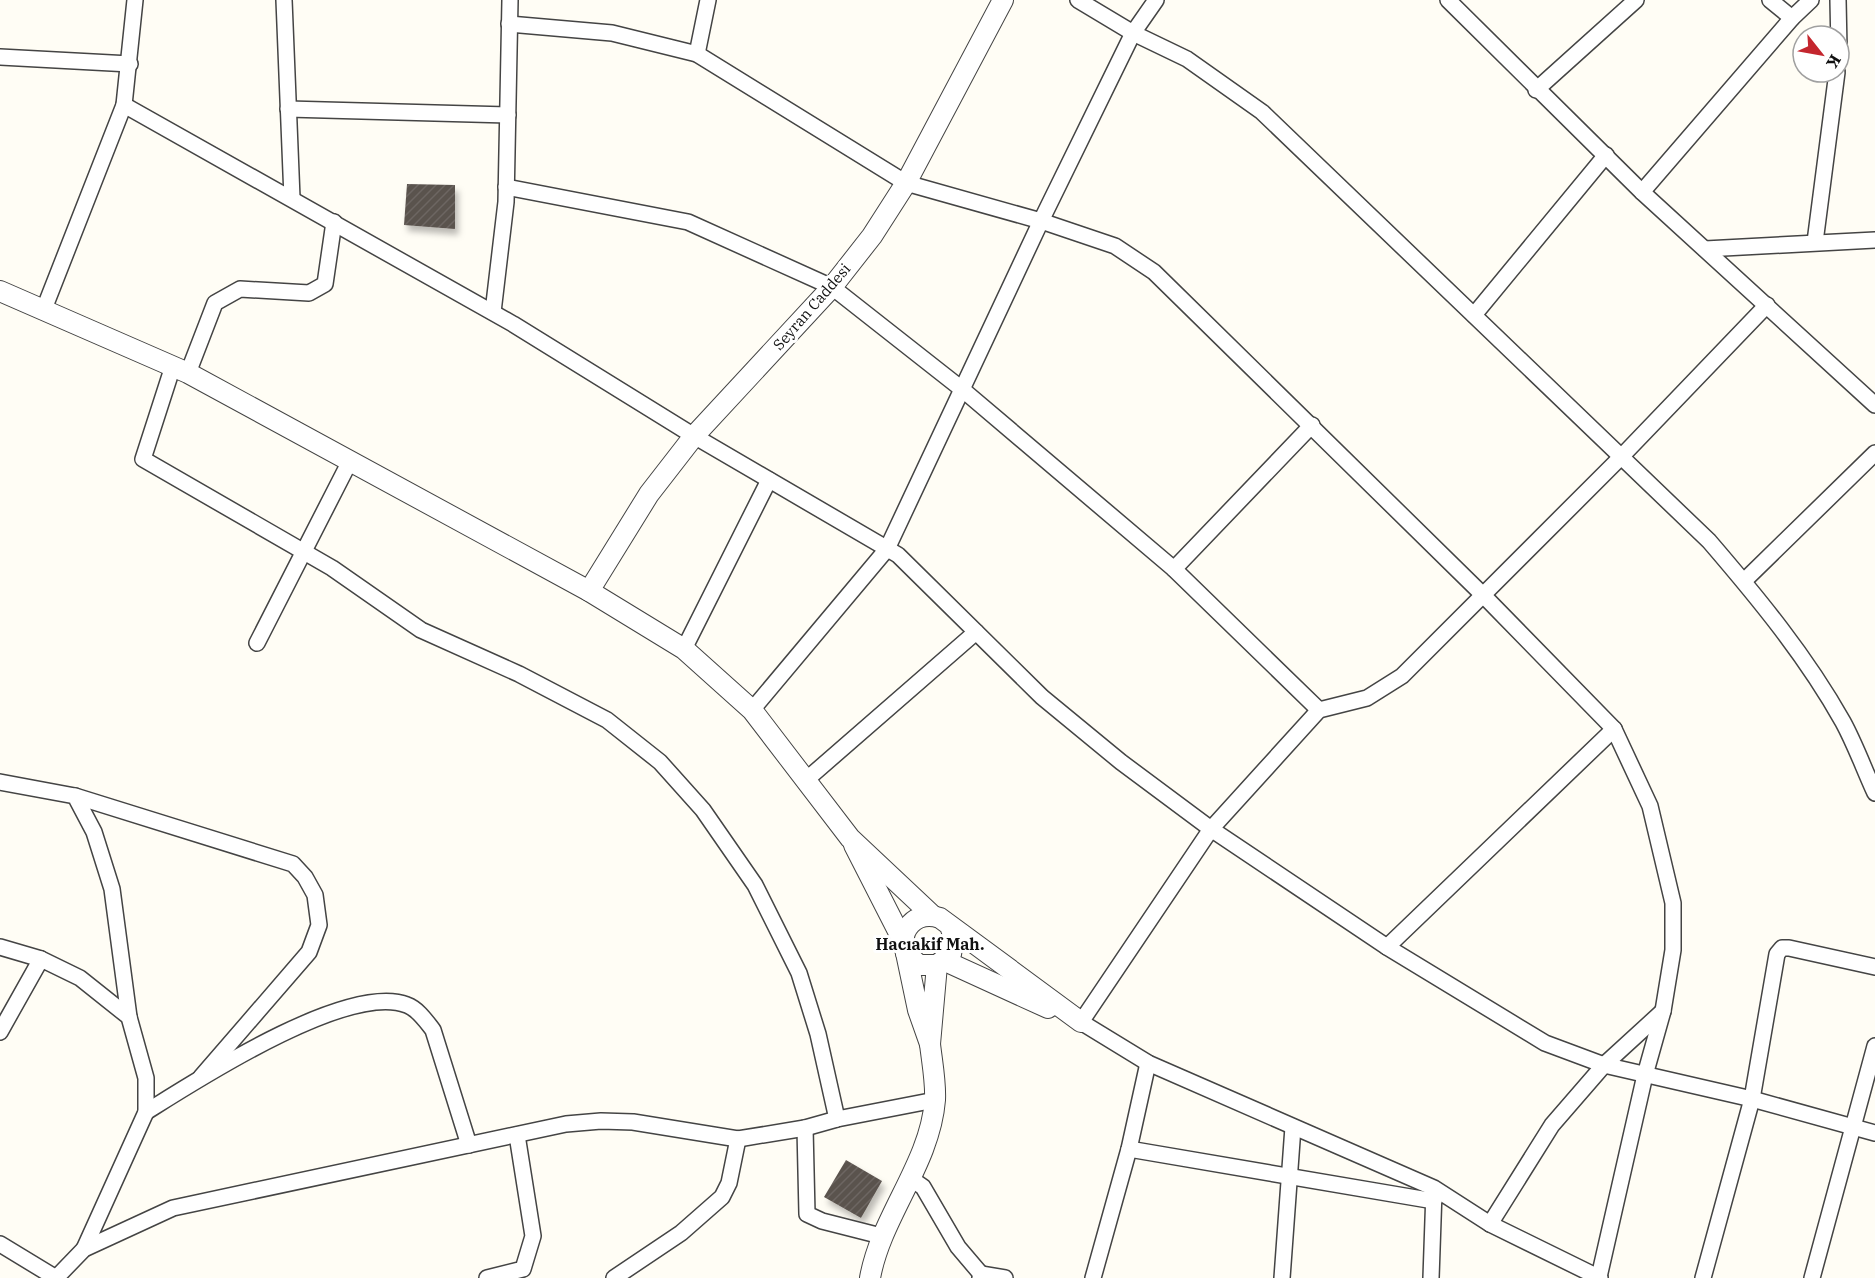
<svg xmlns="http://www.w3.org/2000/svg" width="1875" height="1278" font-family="'IBM Plex Serif',serif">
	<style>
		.building { fill: url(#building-hatch); filter: url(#shadow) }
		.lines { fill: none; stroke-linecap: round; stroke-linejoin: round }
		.minor-casing { stroke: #444; stroke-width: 18 }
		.tertiary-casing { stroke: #444; stroke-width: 22 }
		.minor { stroke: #fff; stroke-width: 15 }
		.tertiary { stroke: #fff; stroke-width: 20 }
		.labels { text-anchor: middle; stroke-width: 6; stroke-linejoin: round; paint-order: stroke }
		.street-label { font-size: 15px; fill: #111; stroke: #fff }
		.neighbourhood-label { font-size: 16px; font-weight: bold; fill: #111; stroke: #fff }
	</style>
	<defs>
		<pattern id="building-hatch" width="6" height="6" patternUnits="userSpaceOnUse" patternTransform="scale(1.5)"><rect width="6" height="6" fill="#5a524d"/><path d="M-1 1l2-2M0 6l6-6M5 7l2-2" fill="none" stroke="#6d6662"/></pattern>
		<filter id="shadow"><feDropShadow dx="3.5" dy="6" stdDeviation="3" flood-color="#0004"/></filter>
	</defs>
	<rect width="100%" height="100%" fill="#fffdf5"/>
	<g class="building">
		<polygon points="407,184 455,185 455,229 404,225"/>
		<polygon points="846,1160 882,1181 861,1218 824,1197"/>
	</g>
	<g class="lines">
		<g class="minor-casing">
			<g id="minor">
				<polyline points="284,0 292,198"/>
				<path d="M1078,0L1133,33L1187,59L1262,112L1709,541C1758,598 1806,656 1843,722C1855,744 1864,769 1875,793"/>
				<polyline points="1448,0 1642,192 1875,405"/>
				<polyline points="1770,0 1792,18"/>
				<polyline points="1838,0 1839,48"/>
				<polyline points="509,24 612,33 697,54 906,183 1041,221 1115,246 1154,272 1484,596 1614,729 1650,806 1673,903 1673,950 1663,1011 1645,1075 1599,1277"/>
				<polyline points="697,54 708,0"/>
				<polyline points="0,57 130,64"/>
				<polyline points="1536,90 1636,0"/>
				<polyline points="124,105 513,324 694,436 898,555 1042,697 1121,762 1211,829 1387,947 1545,1043 1604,1065 1752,1099 1875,1133"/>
				<polyline points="288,109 508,115"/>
				<polyline points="506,187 688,222 832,287 963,390 1174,569 1319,710"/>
				<polyline points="1642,192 1792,18 1811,0"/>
				<polyline points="1815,242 1837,72"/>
				<polyline points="1705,249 1875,240"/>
				<polyline points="44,309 124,105 135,0"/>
				<polyline points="493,312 506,202 510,0"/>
				<polyline points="1474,315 1606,155"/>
				<polyline points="173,366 143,459 332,568 421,630 519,674 607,720 660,762 703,810 755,885 799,973 818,1034 837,1119"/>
				<polyline points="188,373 215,303 240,289 309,293 325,284 334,222"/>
				<polyline points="1174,569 1312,425"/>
				<polyline points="1744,581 1875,453"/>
				<polyline points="257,643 350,461"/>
				<polyline points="684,649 769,480"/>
				<polyline points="752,710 887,549 1041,221 1133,33 1156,0"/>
				<polyline points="806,780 976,632"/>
				<polyline points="0,782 75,796 94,832 112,889 129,1017"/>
				<polyline points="75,796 293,864 305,877 315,895 319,925 309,952 201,1077"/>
				<polyline points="0,947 41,959 80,978 129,1017 146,1078 146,1112 84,1249"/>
				<polyline points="1387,947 1614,729"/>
				<polyline points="0,1032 41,959"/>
				<path d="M146,1112C197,1080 348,982 407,1005C418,1009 426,1021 433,1030L469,1145"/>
				<polyline points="805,1128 807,1214 822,1221 881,1236"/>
				<polyline points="1129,1149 1434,1201"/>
				<polyline points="910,1178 923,1187 958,1247 981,1274"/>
				<polyline points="1490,1224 1552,1125 1604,1065 1663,1011"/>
				<polyline points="0,1244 56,1278"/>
				<polyline points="56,1278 84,1249 173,1208 566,1124 601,1121 633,1122 738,1139 805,1128 837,1119 935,1100"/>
				<polyline points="487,1278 523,1269 533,1236 517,1135"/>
				<polyline points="614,1278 681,1233 722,1197 729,1183 738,1139"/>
				<polyline points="980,1278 981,1274 1005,1278"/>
				<polyline points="1093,1278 1129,1149 1148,1063"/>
				<polyline points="1282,1278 1293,1127"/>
				<polyline points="1431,1278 1434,1191"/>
				<polyline points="1600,1278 1490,1224 1434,1188 1148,1063 1081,1022 1211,829 1319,710 1367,698 1402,676 1621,457 1767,305"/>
				<polyline points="1703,1278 1752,1099 1777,954 1782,948 1789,948 1875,967"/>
				<polyline points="1812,1278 1875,1046"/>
			</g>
		</g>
		<g class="tertiary-casing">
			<g id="tertiary">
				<polyline points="0,291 188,373 589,591 684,649 752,710 850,838 933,916"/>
				<polyline points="589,591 649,494 694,436 832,287 872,236 906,183 1003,0"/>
				<polyline points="854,845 903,941"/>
				<path d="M951,929L954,937L951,954L937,965H919L906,953C897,930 916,910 940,918L1081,1022"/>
				<polyline points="906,953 918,1010 930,1044 937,965"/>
				<polyline points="945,961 1048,1008"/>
				<path d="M870,1278C881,1216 930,1164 935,1100C936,1082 932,1062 930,1044"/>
			</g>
		</g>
		<use href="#minor" class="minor"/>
		<use href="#tertiary" class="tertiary"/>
	</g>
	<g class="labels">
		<g class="street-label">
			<text transform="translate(812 307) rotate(-49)" y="5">Seyran Caddesi</text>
		</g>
		<g class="neighbourhood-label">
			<text x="930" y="950">Hacıakif Mah.</text>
		</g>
	</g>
	<g transform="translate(1821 54) rotate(121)"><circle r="28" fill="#ffffff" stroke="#a0a0a0" stroke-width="1.5"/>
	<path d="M0-4.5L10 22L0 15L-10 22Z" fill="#c4262e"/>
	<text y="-9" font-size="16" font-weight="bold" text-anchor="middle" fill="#111111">K</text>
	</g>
</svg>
